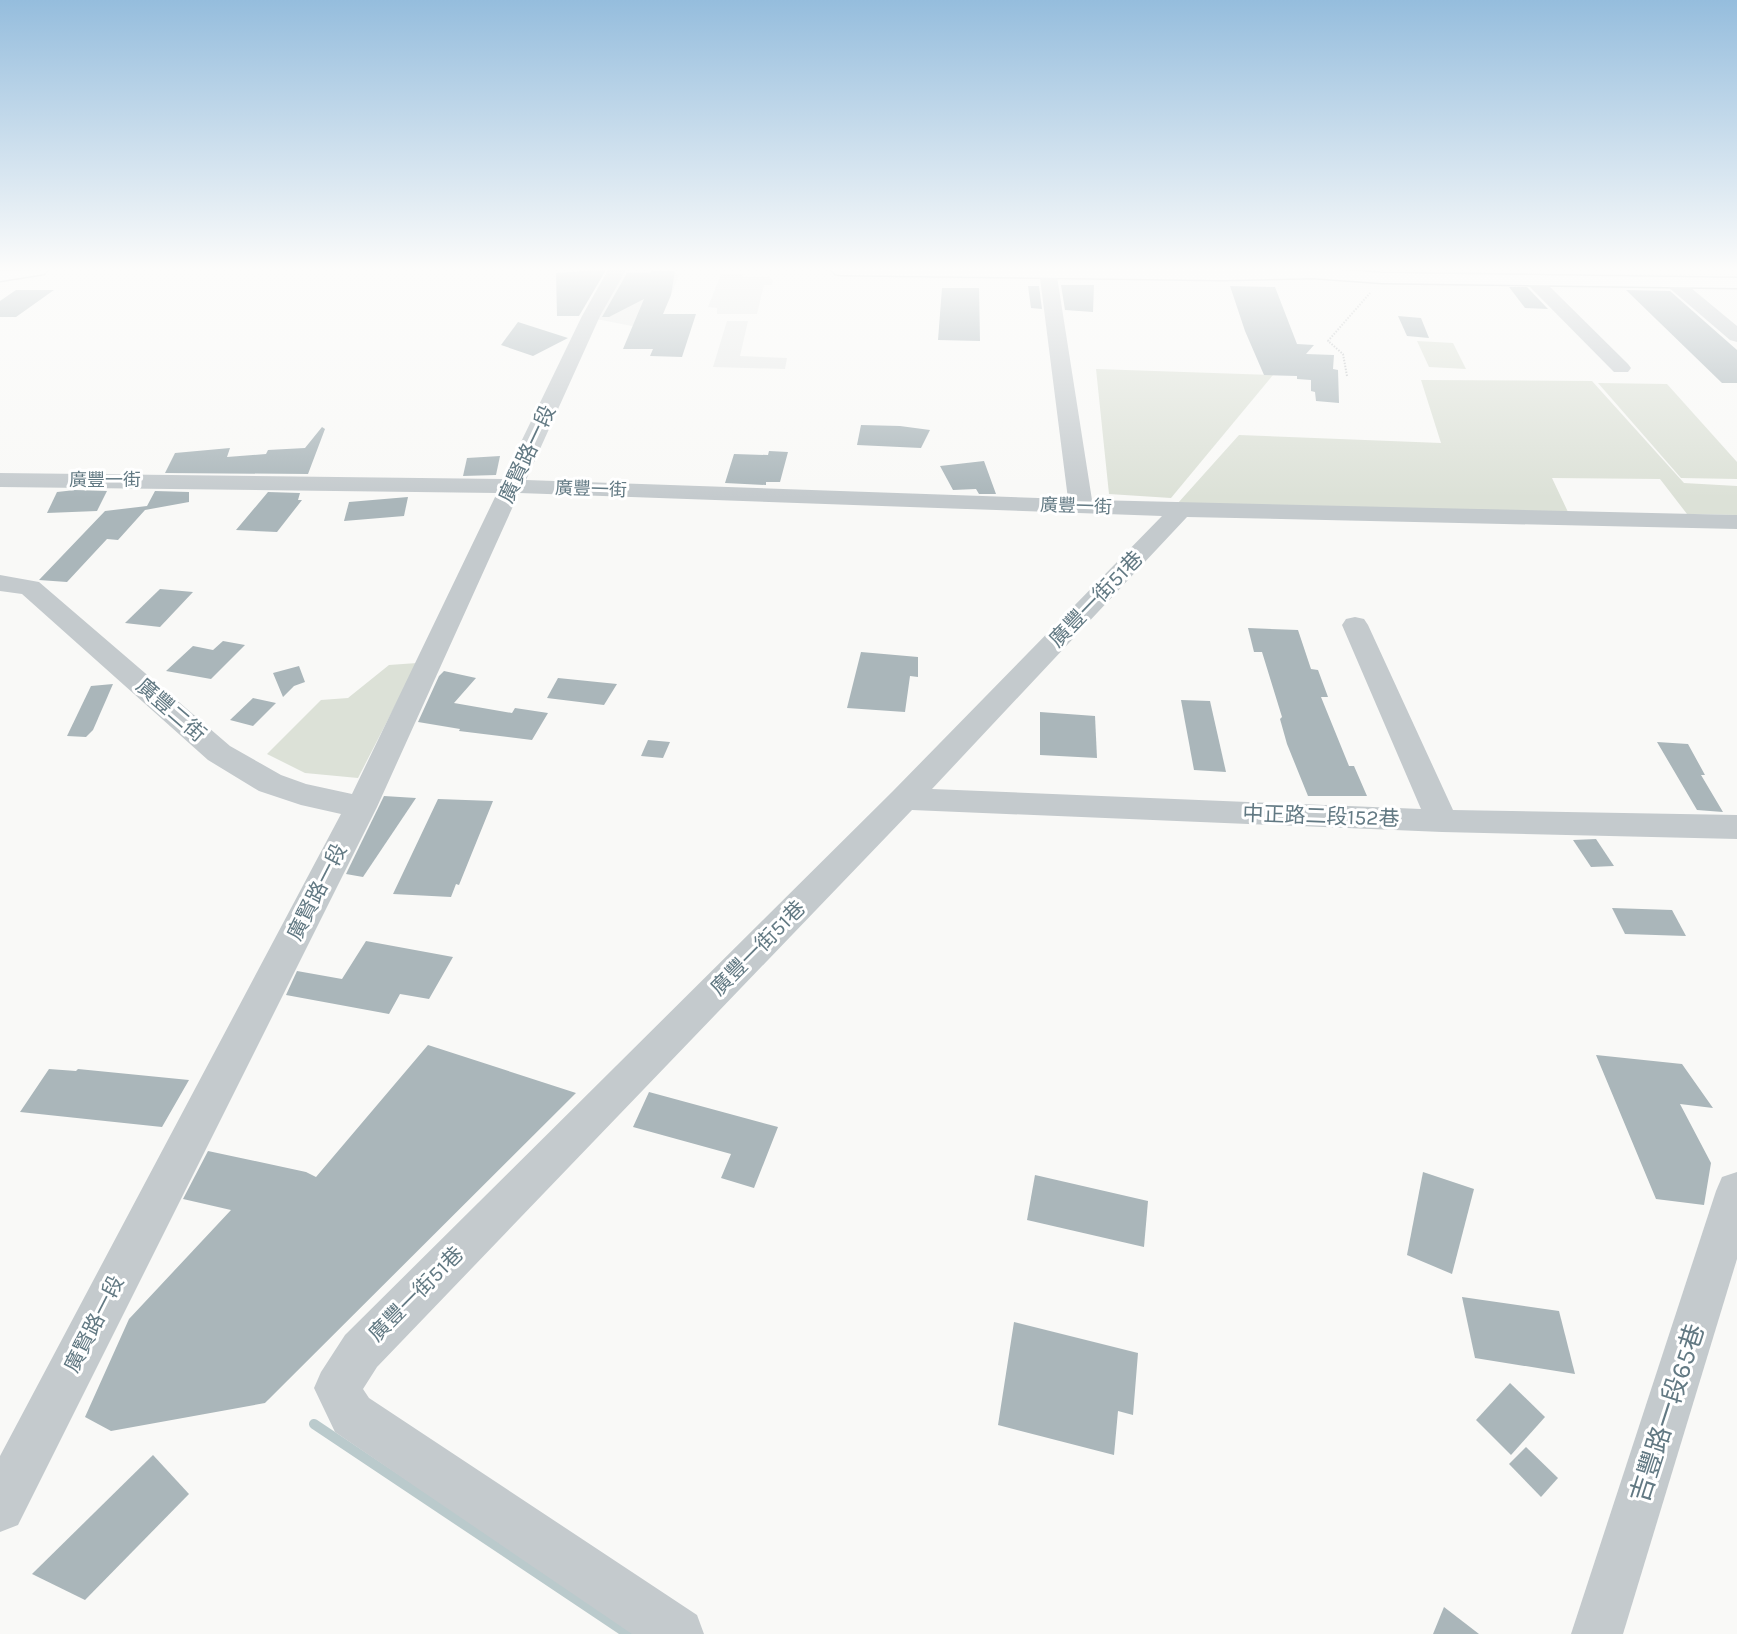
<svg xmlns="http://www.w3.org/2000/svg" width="1737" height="1634" font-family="Karla,'Noto Sans TC',sans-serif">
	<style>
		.built { fill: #e7e9e8 }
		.green { fill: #dce1d7 }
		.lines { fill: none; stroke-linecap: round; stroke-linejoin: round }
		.stream { stroke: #bacacc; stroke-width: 10 }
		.building { fill: #aab6ba }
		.major-casing { stroke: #b5bcbf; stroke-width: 3 }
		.path { stroke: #bec2c4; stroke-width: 2; stroke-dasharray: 1.5 1.5; stroke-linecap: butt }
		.minor { fill: #c4cacd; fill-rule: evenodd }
		.major { fill: #fff; fill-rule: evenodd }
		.labels { text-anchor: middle; stroke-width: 6; stroke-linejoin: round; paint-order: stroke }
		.far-street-label { font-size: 18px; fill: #627983; stroke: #fff }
		.street-label { font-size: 21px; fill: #627983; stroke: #fff }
		.near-street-label { font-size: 26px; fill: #627983; stroke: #fff }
	</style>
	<rect width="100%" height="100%" fill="#f9f9f7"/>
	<g class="built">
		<polygon points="625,272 680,273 658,326 632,326 596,319"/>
		<polygon points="721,274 743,274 743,277 769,277 773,280 772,285 764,285 757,314 717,314 717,308 708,307"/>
		<polygon points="727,321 748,321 740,356 787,358 785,369 713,367"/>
	</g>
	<g class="green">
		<polygon points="1417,341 1453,343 1466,369 1429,367"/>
		<polygon points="1096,369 1273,375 1171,498 1109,494"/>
		<polygon points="1421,380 1592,381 1684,483 1737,486 1737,515 1687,514 1660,479 1552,478 1568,512 1178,503 1239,435 1441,443"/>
		<polygon points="1598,383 1667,384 1737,462 1737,479 1681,478"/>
		<polygon points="417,663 358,778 305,773 267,754 321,700 348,698 389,665"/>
	</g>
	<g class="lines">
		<polyline class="stream" points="314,1424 628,1634"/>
	</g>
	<g class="building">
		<polygon points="596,270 606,270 579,316 557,316 556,273"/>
		<polygon points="651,271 675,271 671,295 663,314 696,314 682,357 650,356 653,349 623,349 644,299 609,317 602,317 627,273 651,273"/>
		<polygon points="1061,285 1094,285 1093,312 1065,310"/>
		<polygon points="1028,286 1039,286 1042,309 1031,308"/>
		<polygon points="1230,286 1275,287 1297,344 1314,345 1306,354 1334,355 1333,369 1338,370 1339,403 1316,401 1315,392 1311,391 1311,380 1297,379 1297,376 1264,375 1245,331"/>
		<polygon points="1509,287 1527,287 1548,309 1525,308"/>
		<polygon points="942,288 979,288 980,341 938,340"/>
		<polygon points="16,290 54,290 16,317 0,317 0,301"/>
		<polygon points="1626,290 1670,291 1737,350 1737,383 1722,383"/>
		<polygon points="1398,316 1421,318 1429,338 1407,336"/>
		<polygon points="518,322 568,338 533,356 501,345"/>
		<polygon points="861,425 900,426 930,430 921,448 857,445"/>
		<polygon points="322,427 325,429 308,474 165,473 175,453 230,448 227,457 266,454 268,450 305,448"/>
		<polygon points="769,451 788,452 780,482 766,482 766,485 725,483 734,454 768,455"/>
		<polygon points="500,456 496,475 463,476 467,458"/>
		<polygon points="984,461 996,494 979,494 976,489 953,490 940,466"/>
		<polygon points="75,490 107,491 97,511 47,513 57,492"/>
		<polygon points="155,491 189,492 189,502 145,510 118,540 107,539 67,582 39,580 105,511 147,506"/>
		<polygon points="268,492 300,493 298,500 302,500 277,532 236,530"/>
		<polygon points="408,497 404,516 344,521 349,502"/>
		<polygon points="160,589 193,592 160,627 125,623"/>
		<polygon points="1248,628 1298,630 1311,669 1318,670 1328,697 1321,697 1349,766 1354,766 1367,796 1308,796 1287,744 1280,719 1282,717 1262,652 1254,652"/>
		<polygon points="223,641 245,645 211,679 166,671 193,646 213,650"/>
		<polygon points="861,652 918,657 918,677 910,676 905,712 847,708"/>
		<polygon points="299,666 305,682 294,686 283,697 273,673"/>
		<polygon points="444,671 476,678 454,703 512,713 515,708 548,713 532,740 459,731 460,729 418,722 439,676"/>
		<polygon points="558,678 617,684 604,705 547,698"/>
		<polygon points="113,684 93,730 86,737 67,736 91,686"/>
		<polygon points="253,698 276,703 253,726 230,720"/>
		<polygon points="1181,700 1210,701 1226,772 1194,770"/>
		<polygon points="1040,712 1095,716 1097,758 1040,755"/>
		<polygon points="648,740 670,742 663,758 641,756"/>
		<polygon points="1657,742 1688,744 1705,775 1701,775 1723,812 1697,810"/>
		<polygon points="384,796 416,798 363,877 346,874"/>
		<polygon points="438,799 493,801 459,885 456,884 451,897 393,894"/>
		<polygon points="1596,839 1614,866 1591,867 1573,840"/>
		<polygon points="1612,908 1672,910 1686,936 1625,934"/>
		<polygon points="366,941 453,957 429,999 400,994 389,1014 286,995 297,971 342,979"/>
		<polygon points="428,1045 576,1093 265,1403 111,1431 85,1417 129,1319 231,1210 183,1199 208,1151 306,1172 316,1177"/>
		<polygon points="1596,1055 1682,1064 1713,1108 1680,1104 1711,1163 1704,1205 1656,1199"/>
		<polygon points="49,1069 76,1071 78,1069 189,1080 162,1127 20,1112"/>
		<polygon points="649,1092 778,1127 754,1188 721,1178 731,1154 633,1127"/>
		<polygon points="1423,1172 1474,1189 1452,1274 1407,1255"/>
		<polygon points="1035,1175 1148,1201 1144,1247 1027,1220"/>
		<polygon points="1462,1297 1559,1311 1575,1374 1475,1358"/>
		<polygon points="1014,1322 1138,1353 1133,1415 1118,1411 1114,1455 998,1425"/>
		<polygon points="1510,1383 1545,1417 1511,1455 1476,1420"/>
		<polygon points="1526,1447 1558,1478 1541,1497 1509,1464"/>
		<polygon points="153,1455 189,1494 85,1600 32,1574"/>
		<polygon points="1444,1607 1479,1634 1433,1634"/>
	</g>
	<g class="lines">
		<g class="major-casing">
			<g id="major">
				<polygon points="47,270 44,274 0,281 0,271"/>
				<polygon points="832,270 1341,270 1382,273 1737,278 1737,288 1382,283 1313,278 1222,280 841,275 835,274"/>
			</g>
		</g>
		<polyline class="path" points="1347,376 1343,354 1328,341 1370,293"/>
		<g class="minor">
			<polygon points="608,270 626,270 600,316 526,480 1068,499 1039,270 1056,270 1092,500 1737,515 1737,529 1187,517 932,789 1421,809 1342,625 1346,619 1355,617 1364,619 1368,625 1453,810 1737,815 1737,839 1442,832 912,810 377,1367 363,1389 369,1398 697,1615 704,1634 632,1634 335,1432 314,1388 321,1372 345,1335 893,791 1162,516 519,493 377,807 18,1525 0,1532 0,1456 341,814 301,805 259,791 208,760 22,594 0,591 0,575 39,582 230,746 281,775 306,784 352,794 497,493 0,487 0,473 503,479 582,316"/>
			<polygon points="1533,275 1539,276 1628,364 1631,368 1628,372 1614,372 1527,284 1524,280 1527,276"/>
			<polygon points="1673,277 1679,278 1737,326 1737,342 1730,340 1667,286 1664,282 1667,278"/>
			<polygon points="1737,1172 1737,1259 1623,1634 1571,1634 1716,1191 1722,1177"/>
		</g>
		<use href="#major" class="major"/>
	</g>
	<linearGradient id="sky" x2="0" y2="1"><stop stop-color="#95bddd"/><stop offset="0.54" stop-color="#fcfcfb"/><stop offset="1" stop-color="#fcfcfb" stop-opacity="0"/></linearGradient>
	<rect width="1737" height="498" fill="url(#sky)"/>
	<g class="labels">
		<g class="far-street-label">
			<text x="105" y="486">廣豐一街</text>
			<text transform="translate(591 489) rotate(2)" y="6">廣豐一街</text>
			<text transform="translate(1076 506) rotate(2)" y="6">廣豐一街</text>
		</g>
		<g class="street-label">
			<text transform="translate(527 454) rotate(-65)" y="7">廣賢路一段</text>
			<text transform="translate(1096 599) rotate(-46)" y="7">廣豐一街51巷</text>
			<text transform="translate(171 710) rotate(41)" y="7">廣豐二街</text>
			<text transform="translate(1321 816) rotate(2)" y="7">中正路二段152巷</text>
			<text transform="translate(317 892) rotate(-63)" y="7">廣賢路一段</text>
			<text transform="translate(758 948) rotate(-45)" y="7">廣豐一街51巷</text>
			<text transform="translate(416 1294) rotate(-45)" y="7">廣豐一街51巷</text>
			<text transform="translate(94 1324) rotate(-63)" y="7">廣賢路一段</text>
		</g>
		<g class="near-street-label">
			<text transform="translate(1667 1413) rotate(-72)" y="9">吉豐路一段65巷</text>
		</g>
	</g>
</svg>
